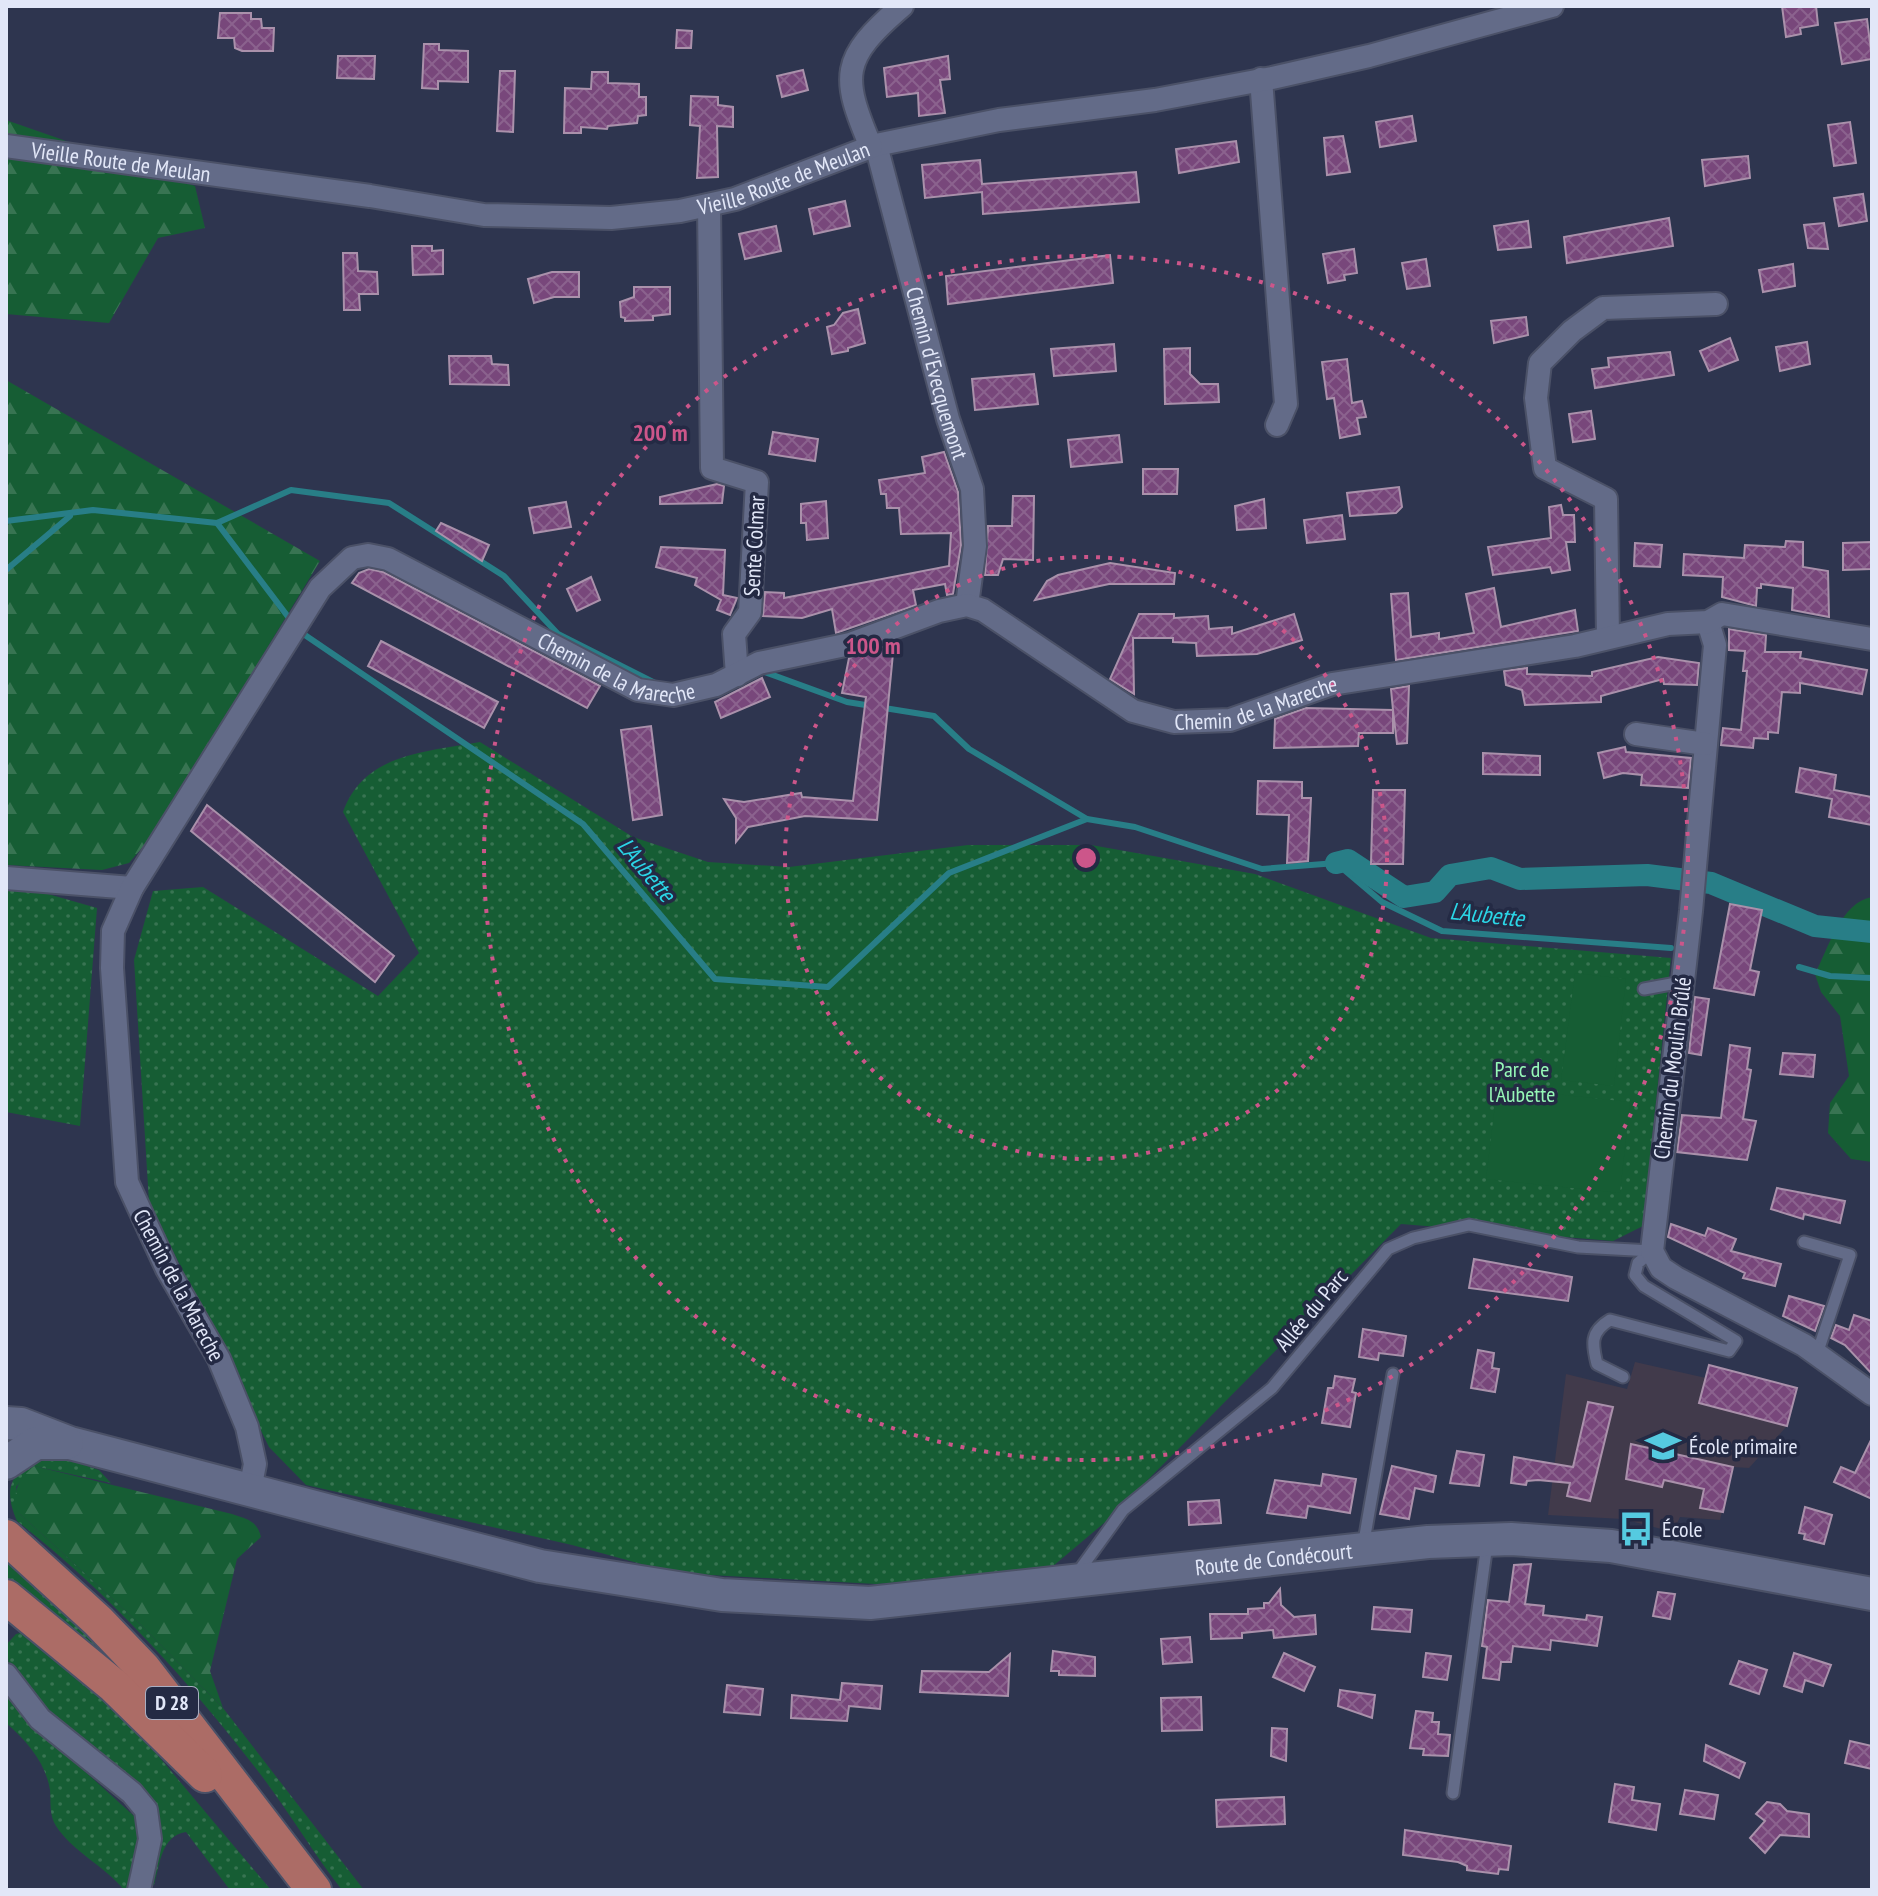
<svg xmlns="http://www.w3.org/2000/svg" width="1878" height="1896" font-family="'PT Sans Narrow',sans-serif">
	<style>
		.education { fill: #413a4b }
		.grass { fill: url(#grass-dots) }
		.forest { fill: url(#forest-firs) }
		.pitch { fill: #165d34 }
		.lines { fill: none; stroke-linecap: round; stroke-linejoin: round }
		.stream { stroke: #287e87; stroke-width: 6 }
		.canal { stroke: #287e87; stroke-width: 22 }
		.building { fill: url(#building-cross-hatch); stroke: #aa91ab; stroke-width: 2 }
		.lane-casing { stroke: #4b5167; stroke-width: 15 }
		.street-casing { stroke: #4b5167; stroke-width: 26 }
		.secondary-casing { stroke: #4b5167; stroke-width: 36 }
		.primary-casing { stroke: #4b5167; stroke-width: 38 }
		.lane { stroke: #636b88; stroke-width: 11 }
		.street { stroke: #636b88; stroke-width: 22 }
		.secondary { stroke: #636b88; stroke-width: 32 }
		.primary { stroke: #ac6c66; stroke-width: 34 }
		.ring { fill: none; stroke: #cc568a; stroke-width: 4; stroke-dasharray: 4 8 }
		.labels { text-anchor: middle; stroke-width: 7; stroke-linejoin: round; paint-order: stroke }
		.shield { fill: #242a44; stroke: #a9aec2; stroke-width: 2 }
		.shield-label { font-size: 20px; font-weight: bold; fill: #e2e7f8 }
		.street-label { font-size: 22px; fill: #e2e7f8; stroke: #242a44 }
		.park-label { font-size: 22px; fill: #96f8b7; stroke: #242a44 }
		.poi-label { font-size: 22px; fill: #e2e7f8; stroke: #242a44; text-anchor: start }
		.water-label { font-size: 24px; font-style: italic; fill: #2bd6e7; stroke: #242a44 }
		.centre { fill: #cc568a; stroke: #242a44; stroke-width: 4 }
		.ring-label { font-size: 24px; text-anchor: middle; font-weight: bold; fill: #cc568a; stroke: #242a44; stroke-width: 7; stroke-linejoin: round; paint-order: stroke }
	</style>
	<defs>
		<pattern id="grass-dots" width="8" height="8" patternUnits="userSpaceOnUse" patternTransform="scale(2)"><rect width="8" height="8" fill="#165d34"/><path d="M2 2h.1M6 6h.1" fill="none" stroke="#387452" stroke-width="1.8" stroke-linecap="round"/></pattern>
		<pattern id="forest-firs" width="22" height="20" patternUnits="userSpaceOnUse" patternTransform="scale(2)"><rect width="22" height="20" fill="#165d34"/><path d="M5 1l3.5 6h-7zM16 11l3.5 6h-7z" fill="#387452"/></pattern>
		<pattern id="building-cross-hatch" width="8" height="8" patternUnits="userSpaceOnUse" patternTransform="scale(2)"><rect width="8" height="8" fill="#78477b"/><path d="M0 0l8 8M0 8l8-8" fill="none" stroke="#8b628e"/></pattern>
	</defs>
	<rect width="100%" height="100%" fill="#2e354f"/>
	<polygon class="education" points="1635,1362 1706,1378 1699,1403 1787,1426 1749,1468 1733,1467 1720,1520 1680,1517 1673,1532 1623,1519 1548,1515 1566,1374 1627,1389"/>
	<g class="grass">
		<path d="M480,742L633,837L708,862L789,867L968,845H1091L1255,874L1431,938L1671,958L1643,1226L1613,1241L1401,1224L1110,1518L1052,1567L1021,1574L876,1584L674,1573L572,1545L306,1485L269,1447L149,1202L134,960L153,891L203,887L378,996L419,953L343,812C364,753 426,752 480,742Z"/>
		<polygon points="6,882 97,908 80,1126 6,1112"/>
		<path d="M48,1453L99,1470L111,1483L34,1466L16,1487L20,1514L139,1623L223,1708L364,1890H342C313,1853 289,1812 261,1775C189,1681 110,1594 17,1521C0,1482 16,1470 48,1453Z"/>
		<polygon points="6,1546 176,1719 6,1588"/>
		<path d="M28,1631L59,1653L155,1752L271,1890H230L186,1832C161,1836 160,1864 154,1885H148L157,1839L9,1669L7,1644L16,1634Z"/>
		<path d="M6,1691L37,1728L134,1816L141,1833L132,1890H124C105,1866 74,1853 56,1826C49,1815 51,1802 50,1790C46,1763 26,1740 6,1723Z"/>
	</g>
	<g class="forest">
		<polygon points="6,120 195,186 205,228 158,238 109,323 6,314"/>
		<polygon points="6,380 320,561 154,834 129,863 102,870 6,865"/>
		<path d="M1872,897V1162L1851,1159L1828,1133L1830,1103L1849,1076L1840,1016L1821,992L1815,974C1828,949 1841,902 1872,897Z"/>
		<path d="M34,1466L232,1514C246,1519 257,1520 261,1537L237,1559L210,1671L223,1708L139,1623L20,1514C10,1493 18,1480 34,1466Z"/>
	</g>
	<g class="pitch">
		<polygon points="1575,973 1626,979 1614,1086 1561,1080"/>
		<polygon points="1497,1088 1630,1102 1620,1193 1486,1179"/>
	</g>
	<g class="lines">
		<g class="stream">
			<polyline points="6,521 93,510 217,523 291,490 389,503 504,576 558,634 655,683"/>
			<polyline points="217,523 292,622"/>
			<polyline points="6,570 70,516"/>
			<polyline points="299,631 583,824 715,979 828,987 949,873 1087,819"/>
			<polyline points="762,671 847,702 934,716 969,749 1087,819 1135,827 1262,869 1336,863 1382,902 1442,931 1671,948"/>
			<polyline points="1799,967 1830,976 1872,978"/>
		</g>
		<polyline class="canal" points="1336,863 1348,860 1404,897 1435,892 1450,875 1491,868 1520,879 1647,875 1711,883 1815,926 1872,932"/>
	</g>
	<g class="building">
		<polygon points="1782,6 1816,6 1818,25 1800,28 1801,34 1786,37"/>
		<polygon points="220,13 251,13 251,19 261,19 262,28 274,28 273,51 242,51 235,48 234,38 218,38"/>
		<polygon points="1867,19 1872,59 1842,64 1835,23"/>
		<polygon points="677,30 692,31 691,48 676,48"/>
		<polygon points="424,44 439,44 439,50 468,51 468,82 438,81 438,89 422,88"/>
		<polygon points="338,56 375,56 374,79 337,78"/>
		<polygon points="948,56 950,79 940,80 945,113 919,116 918,93 887,97 884,68"/>
		<polygon points="803,70 808,90 782,97 777,76"/>
		<polygon points="500,71 515,71 513,132 497,131"/>
		<polygon points="592,72 608,72 608,83 639,84 639,97 646,97 646,115 638,116 637,123 608,126 607,129 581,127 581,133 564,133 565,88 591,89"/>
		<polygon points="691,96 718,97 718,105 733,107 733,127 717,126 718,177 697,178 700,126 690,125"/>
		<polygon points="1412,116 1416,141 1380,147 1376,122"/>
		<polygon points="1850,122 1856,163 1834,166 1828,125"/>
		<polygon points="1343,136 1350,172 1327,175 1324,138"/>
		<polygon points="1236,141 1239,162 1179,173 1176,149"/>
		<polygon points="1748,156 1750,178 1705,186 1702,160"/>
		<polygon points="980,160 982,184 1136,172 1139,202 983,214 982,192 925,198 922,165"/>
		<polygon points="1863,194 1867,221 1839,226 1834,198"/>
		<polygon points="845,201 850,226 814,234 809,209"/>
		<polygon points="1669,218 1673,246 1567,263 1564,237"/>
		<polygon points="1528,221 1531,247 1498,250 1494,226"/>
		<polygon points="1824,223 1828,249 1808,248 1804,225"/>
		<polygon points="776,226 781,251 745,259 739,234"/>
		<polygon points="412,246 432,246 432,251 443,250 443,274 413,275"/>
		<polygon points="1354,249 1357,273 1344,275 1345,280 1328,283 1323,254"/>
		<polygon points="343,253 357,253 358,271 377,272 378,294 359,294 360,310 344,310"/>
		<polygon points="1110,255 1113,283 948,304 946,276"/>
		<polygon points="1426,259 1430,286 1407,289 1402,263"/>
		<polygon points="1793,264 1795,286 1763,292 1759,270"/>
		<polygon points="552,272 579,272 579,297 554,297 534,303 528,279"/>
		<polygon points="634,287 670,287 670,314 653,316 653,320 625,321 625,318 621,317 620,302 634,297"/>
		<polygon points="858,309 865,343 848,348 848,351 832,354 827,327 834,325 843,313"/>
		<polygon points="1526,317 1528,335 1494,343 1491,321"/>
		<polygon points="1730,338 1738,360 1709,371 1700,351"/>
		<polygon points="1807,342 1810,364 1780,371 1776,347"/>
		<polygon points="1114,344 1116,371 1054,376 1051,349"/>
		<polygon points="1190,348 1190,374 1200,384 1218,384 1219,402 1165,404 1164,349"/>
		<polygon points="1670,352 1674,375 1595,388 1592,369 1609,367 1608,358"/>
		<polygon points="449,356 491,356 492,364 508,365 509,385 450,384"/>
		<polygon points="1347,359 1352,403 1362,401 1366,417 1357,418 1360,434 1340,438 1334,398 1327,399 1322,362"/>
		<polygon points="1034,374 1038,404 975,410 972,379"/>
		<polygon points="1591,411 1595,439 1573,442 1569,414"/>
		<polygon points="773,432 818,439 815,461 769,454"/>
		<polygon points="1119,435 1122,462 1071,467 1068,440"/>
		<polygon points="944,452 958,492 961,545 953,594 947,595 945,584 913,590 916,605 836,633 832,609 802,618 763,616 765,592 784,593 784,598 949,566 951,533 901,534 899,508 887,508 886,494 881,494 879,480 925,473 922,457"/>
		<polygon points="1143,469 1178,469 1177,494 1143,494"/>
		<polygon points="717,484 724,486 722,503 660,504 660,497"/>
		<polygon points="1399,487 1402,507 1396,513 1350,516 1347,493"/>
		<polygon points="1013,496 1034,496 1033,560 1003,559 998,575 985,575 988,526 1012,526"/>
		<polygon points="1264,499 1266,528 1237,530 1235,506"/>
		<polygon points="826,501 828,538 807,540 806,523 801,523 801,504"/>
		<polygon points="566,502 571,527 534,533 529,508"/>
		<polygon points="1561,505 1563,515 1574,515 1575,542 1566,542 1570,570 1552,573 1550,567 1493,575 1488,547 1551,538 1549,507"/>
		<polygon points="1342,515 1345,539 1307,543 1304,520"/>
		<polygon points="441,523 489,545 482,561 436,531"/>
		<polygon points="1786,541 1803,542 1803,567 1828,571 1829,617 1792,610 1793,588 1761,584 1761,588 1757,588 1756,606 1722,597 1723,577 1683,575 1684,554 1744,558 1745,545 1785,547"/>
		<polygon points="1871,542 1871,569 1843,570 1843,543"/>
		<polygon points="1635,543 1662,545 1660,567 1634,566"/>
		<polygon points="661,547 725,550 723,595 737,598 730,615 717,610 721,600 695,585 697,578 656,567"/>
		<polygon points="1110,563 1175,573 1174,584 1109,584 1035,600 1047,581 1058,575"/>
		<polygon points="369,569 383,572 600,686 587,708 352,583 359,573"/>
		<polygon points="591,577 600,600 577,611 567,589"/>
		<polygon points="1494,588 1501,627 1575,610 1578,631 1396,660 1391,594 1408,593 1411,637 1439,633 1439,639 1474,633 1466,594"/>
		<polygon points="1139,614 1174,614 1174,618 1208,616 1209,629 1232,627 1232,634 1294,614 1302,640 1257,654 1197,656 1196,643 1173,642 1173,638 1133,638 1134,694 1110,679"/>
		<polygon points="1729,629 1766,635 1765,652 1801,652 1800,658 1867,670 1862,694 1800,683 1800,693 1782,692 1778,733 1768,732 1768,739 1754,738 1753,748 1721,745 1723,728 1741,730 1747,671 1743,671 1745,651 1729,650"/>
		<polygon points="381,641 498,702 484,728 368,666"/>
		<polygon points="894,643 877,820 805,816 748,827 736,842 736,818 724,799 744,802 801,793 802,797 853,801 866,697 842,693 849,658"/>
		<polygon points="1658,657 1699,663 1697,685 1664,684 1663,679 1601,696 1601,702 1525,705 1522,690 1506,685 1504,671 1527,668 1527,674 1592,676 1592,672"/>
		<polygon points="762,678 770,697 721,718 715,702"/>
		<polygon points="1409,686 1407,743 1397,744 1393,710 1393,733 1359,733 1358,746 1274,748 1275,719 1306,708 1393,710 1391,689"/>
		<polygon points="651,726 662,815 633,820 621,730"/>
		<polygon points="1625,747 1626,752 1691,758 1688,788 1641,785 1642,775 1623,773 1604,778 1598,753"/>
		<polygon points="1483,753 1540,756 1540,775 1483,774"/>
		<polygon points="1800,768 1836,775 1834,790 1872,797 1872,825 1829,817 1832,799 1796,792"/>
		<polygon points="1258,781 1302,782 1302,798 1311,798 1308,861 1287,863 1289,815 1257,814"/>
		<polygon points="1373,790 1405,790 1403,864 1371,864"/>
		<polygon points="207,805 394,956 375,982 191,831"/>
		<polygon points="1730,904 1762,910 1750,970 1759,972 1754,995 1714,988"/>
		<polygon points="1695,997 1709,999 1701,1055 1689,1053"/>
		<polygon points="1730,1045 1750,1048 1747,1069 1751,1070 1743,1119 1756,1121 1747,1160 1677,1152 1682,1115 1721,1118"/>
		<polygon points="1783,1053 1815,1055 1813,1077 1780,1074"/>
		<polygon points="1777,1188 1845,1201 1840,1223 1804,1214 1803,1219 1771,1209"/>
		<polygon points="1671,1224 1705,1236 1708,1228 1736,1239 1731,1251 1781,1264 1775,1286 1743,1278 1745,1273 1668,1237"/>
		<polygon points="1474,1259 1572,1277 1568,1301 1469,1288"/>
		<polygon points="1789,1296 1824,1306 1815,1331 1783,1316"/>
		<polygon points="1854,1315 1872,1321 1872,1374 1845,1345 1831,1338 1836,1325 1849,1330"/>
		<polygon points="1363,1329 1406,1336 1403,1356 1379,1353 1378,1360 1359,1357"/>
		<polygon points="1478,1350 1494,1353 1492,1368 1499,1369 1495,1392 1471,1388"/>
		<polygon points="1709,1365 1797,1388 1787,1426 1699,1403"/>
		<polygon points="1335,1376 1355,1379 1352,1392 1356,1393 1350,1427 1322,1423 1328,1388 1333,1388"/>
		<polygon points="1588,1402 1613,1407 1590,1501 1567,1496 1570,1483 1538,1480 1527,1481 1526,1485 1511,1483 1514,1457 1573,1467"/>
		<polygon points="1872,1438 1872,1499 1834,1482 1841,1467 1855,1473"/>
		<polygon points="1631,1444 1733,1467 1723,1512 1700,1508 1704,1489 1664,1480 1662,1487 1626,1479"/>
		<polygon points="1457,1451 1484,1455 1479,1486 1450,1483"/>
		<polygon points="1392,1466 1436,1476 1433,1492 1415,1488 1409,1519 1380,1514"/>
		<polygon points="1323,1474 1356,1479 1350,1513 1308,1506 1306,1518 1267,1513 1275,1480 1321,1486"/>
		<polygon points="1219,1500 1221,1523 1189,1525 1188,1502"/>
		<polygon points="1805,1507 1832,1515 1824,1544 1804,1539 1805,1534 1799,1533"/>
		<polygon points="1531,1564 1525,1604 1544,1606 1543,1615 1586,1620 1587,1615 1602,1617 1597,1646 1551,1640 1550,1650 1513,1646 1511,1662 1501,1662 1499,1680 1483,1678 1487,1647 1482,1646 1488,1600 1509,1602 1514,1565"/>
		<polygon points="1280,1589 1281,1605 1294,1617 1315,1615 1316,1634 1274,1638 1273,1630 1242,1633 1242,1638 1211,1639 1210,1614 1248,1614 1248,1609 1264,1608 1264,1603 1269,1603"/>
		<polygon points="1658,1592 1675,1594 1670,1619 1653,1616"/>
		<polygon points="1374,1607 1412,1610 1410,1632 1372,1629"/>
		<polygon points="1190,1637 1192,1662 1163,1664 1161,1639"/>
		<polygon points="1053,1651 1095,1657 1095,1676 1059,1675 1059,1671 1051,1671"/>
		<polygon points="1284,1653 1315,1667 1304,1691 1273,1677"/>
		<polygon points="1426,1653 1451,1656 1447,1680 1423,1677"/>
		<polygon points="1794,1653 1831,1665 1823,1686 1805,1680 1802,1692 1784,1686"/>
		<polygon points="1010,1654 1008,1696 920,1692 922,1671 989,1672"/>
		<polygon points="1739,1661 1767,1670 1759,1694 1730,1684"/>
		<polygon points="842,1683 882,1686 880,1709 849,1706 847,1721 791,1718 792,1695 840,1700"/>
		<polygon points="727,1685 763,1689 760,1715 724,1712"/>
		<polygon points="1340,1690 1375,1695 1372,1718 1338,1706"/>
		<polygon points="1201,1697 1202,1730 1162,1731 1161,1698"/>
		<polygon points="1416,1711 1433,1713 1432,1722 1439,1722 1438,1734 1450,1735 1448,1756 1423,1755 1424,1749 1410,1748"/>
		<polygon points="1272,1728 1287,1729 1286,1761 1271,1756"/>
		<polygon points="1850,1741 1872,1746 1872,1769 1845,1763"/>
		<polygon points="1706,1745 1745,1763 1739,1778 1704,1761"/>
		<polygon points="1615,1784 1634,1787 1632,1800 1660,1804 1656,1830 1609,1822"/>
		<polygon points="1685,1790 1718,1795 1714,1819 1680,1814"/>
		<polygon points="1284,1797 1285,1824 1217,1827 1216,1800"/>
		<polygon points="1767,1802 1780,1804 1787,1811 1809,1814 1809,1837 1780,1835 1765,1853 1750,1838 1765,1821 1756,1814"/>
		<polygon points="1405,1830 1511,1846 1508,1870 1499,1869 1498,1874 1467,1870 1467,1866 1458,1862 1403,1855"/>
	</g>
	<g class="lines">
		<g class="lane-casing">
			<g id="lane">
				<polyline points="1644,989 1682,982"/>
				<polyline points="1804,1242 1850,1255 1817,1354"/>
				<path d="M1623,1377L1597,1364C1592,1344 1590,1332 1610,1320L1729,1351L1736,1341L1644,1286L1635,1275L1638,1263L1652,1251"/>
				<polyline points="1363,1547 1393,1374"/>
				<polyline points="1076,1575 1123,1510 1272,1388 1388,1249 1413,1238 1469,1225 1578,1247 1652,1251"/>
				<polyline points="1453,1793 1487,1544"/>
			</g>
		</g>
		<g class="street-casing">
			<g id="street">
				<polyline points="1261,79 1286,404 1277,425"/>
				<path id="s1" d="M876,145L948,419L972,489L975,546L967,605"/>
				<path id="s2" d="M6,146L370,196L484,215L611,218L680,211L735,199L876,145L999,120L1155,100L1272,78L1369,56L1552,6"/>
				<path d="M871,147C841,76 840,59 902,6"/>
				<polyline points="709,205 712,468 757,482 750,612 734,634 737,675"/>
				<polyline points="1708,622 1715,645 1691,911 1652,1251 1661,1268 1676,1278 1804,1345 1872,1394"/>
				<polyline points="1608,637 1606,499 1545,468 1536,398 1540,363 1572,331 1603,308 1716,304"/>
				<polyline points="1636,734 1705,744"/>
				<polyline points="6,878 132,888"/>
				<path id="s3" d="M250,1490L255,1464L247,1427L219,1359L167,1269L127,1182L112,968L113,931L132,888L320,588L352,558L368,555L388,559L638,690L673,695L716,685L759,663L850,644L939,611L967,605L983,610L1133,711L1174,722L1230,720L1332,684L1575,646L1668,624L1708,622L1722,614L1872,639"/>
				<polyline points="6,1675 40,1719 132,1793 146,1810 150,1839 139,1890"/>
			</g>
		</g>
		<g class="secondary-casing">
			<g id="secondary">
				<path id="s4" d="M6,1423L21,1424L70,1443L540,1566L722,1595L870,1603L1428,1542L1511,1539L1611,1546L1872,1594"/>
				<polyline points="6,1463 36,1443 67,1443"/>
			</g>
		</g>
		<g class="primary-casing">
			<g id="primary">
				<polyline points="6,1537 98,1621 144,1669 314,1890"/>
				<polyline points="6,1597 113,1685 205,1775"/>
			</g>
		</g>
		<use href="#lane" class="lane"/>
		<use href="#street" class="street"/>
		<use href="#secondary" class="secondary"/>
		<use href="#primary" class="primary"/>
	</g>
	<g class="ring">
		<circle cx="1086" cy="858" r="301"/>
		<circle cx="1086" cy="858" r="602"/>
	</g>
	<defs>
		<g id="school-bare" transform="scale(2.76)"><path d="M0-5L7-2L0 1L-7-2ZM-4 1L0 2.5L4 1V4Q0 6-4 4Z" fill="#55cae0" stroke="#242a44" stroke-width="2.5" paint-order="stroke"/></g>
		<g id="bus-bare" transform="scale(2.76)"><path d="M-5-6H5V4H4V6H2V4H-2V6H-4V4H-5ZM-3.5-4V0h7V-4ZM-3.5 1.2v1.5H-2V1.2ZM2 1.2v1.5H3.5V1.2Z" fill="#55cae0" stroke="#242a44" stroke-width="2.5" paint-order="stroke"/></g>
	</defs>
	<g fill-rule="evenodd">
		<use href="#school-bare" x="1663" y="1446"/>
		<use href="#bus-bare" x="1636" y="1529"/>
	</g>
	<g class="labels">
		<rect class="shield" x="146" y="1687" width="52" height="32" rx="6"/>
		<g class="shield-label">
			<text x="172" y="1710">D 28</text>
		</g>
		<g class="street-label">
			<text dy="8" stroke="none"><textPath href="#s2" startOffset="116">Vieille Route de Meulan</textPath></text>
			<text dy="8" stroke="none"><textPath href="#s2" startOffset="788">Vieille Route de Meulan</textPath></text>
			<text dy="8" stroke="none"><textPath href="#s1" startOffset="236">Chemin d'Evecquemont</textPath></text>
			<text transform="translate(754 546) rotate(-87)" y="8">Sente Colmar</text>
			<text dy="8" stroke="none"><textPath href="#s3" startOffset="1326">Chemin de la Mareche</textPath></text>
			<text dy="8" stroke="none"><textPath href="#s3" startOffset="2022">Chemin de la Mareche</textPath></text>
			<text transform="translate(1672 1068) rotate(-83)" y="8">Chemin du Moulin Brûlé</text>
			<text transform="translate(179 1285) rotate(62)" y="8">Chemin de la Mareche</text>
			<text transform="translate(1311 1310) rotate(-50)" y="8">Allée du Parc</text>
			<text dy="8" stroke="none"><textPath href="#s4" startOffset="1292">Route de Condécourt</textPath></text>
		</g>
		<g class="park-label">
			<text x="1522" y="1077">Parc de<tspan x="1522" dy="25">l'Aubette</tspan></text>
		</g>
		<g class="poi-label">
			<text x="1689" y="1454">École primaire</text>
			<text x="1662" y="1537">École</text>
		</g>
		<g class="water-label">
			<text transform="translate(646 870) rotate(50)" y="8">L'Aubette</text>
			<text transform="translate(1487 915) rotate(6)" y="8">L'Aubette</text>
		</g>
	</g>
	<circle cx="1086" cy="858" r="12" class="centre"/>
	<g class="ring-label">
		<text x="660" y="441">200 m</text>
		<text x="873" y="654">100 m</text>
	</g>
	<rect width="1878" height="1896" fill="none" stroke="#e2e7f8" stroke-width="16"/>
</svg>
